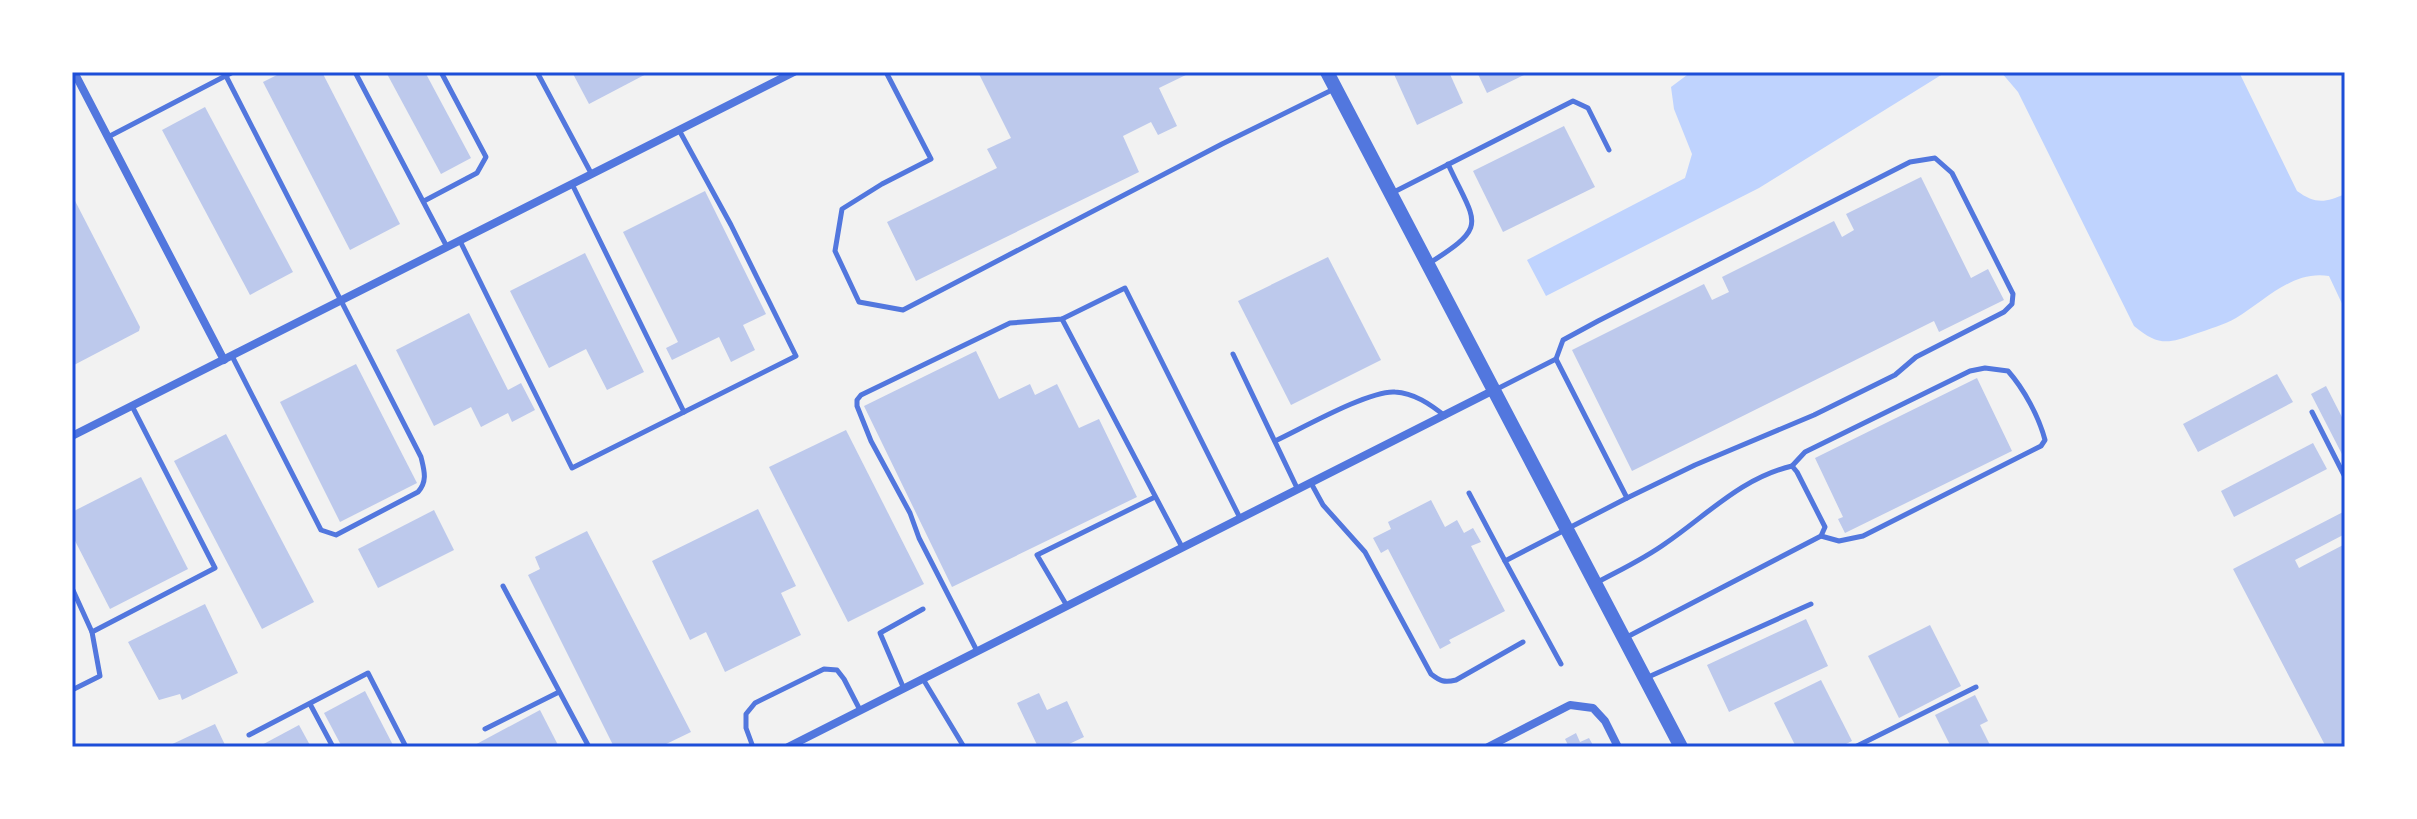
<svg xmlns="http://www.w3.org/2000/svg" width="2417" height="819" font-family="'Asap Condensed',sans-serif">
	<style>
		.water { fill: #bfd3fe }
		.building { fill: #bdc9ec }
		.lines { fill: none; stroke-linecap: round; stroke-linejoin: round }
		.service { stroke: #5277de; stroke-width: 5 }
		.minor { stroke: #5277de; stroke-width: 8 }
		.tertiary { stroke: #5277de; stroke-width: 14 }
		.neatline { fill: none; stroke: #1d4ed8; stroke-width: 3 }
	</style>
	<rect width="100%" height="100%" fill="#f2f2f2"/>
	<g class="water">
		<polygon points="1691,72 1946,72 1759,188 1546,296 1527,260 1685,178 1692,154 1674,109 1671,87"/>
		<path d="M2001,72H2239L2297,191C2315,204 2325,203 2345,194V310L2329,276C2292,270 2265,301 2236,318C2224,325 2209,329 2195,334C2168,344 2158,346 2134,326L2018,92Z"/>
	</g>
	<g class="building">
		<polygon points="283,72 322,72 400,224 350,250 263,82"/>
		<polygon points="386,72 425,72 471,158 441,174"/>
		<polygon points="572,72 650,72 589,104"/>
		<polygon points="978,72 1192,72 1159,88 1177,126 1158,135 1151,122 1123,136 1139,172 916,281 887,222 997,168 987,149 1011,138"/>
		<polygon points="1393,72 1449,72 1463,103 1417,125"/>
		<polygon points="1477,72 1530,72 1487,93"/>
		<polygon points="205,107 293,272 250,295 162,130"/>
		<polygon points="1564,126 1595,187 1503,232 1473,171"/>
		<polygon points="1921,177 1971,278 1988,269 2004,300 1939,332 1934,321 1632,471 1572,350 1704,284 1712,300 1729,292 1722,277 1834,221 1842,237 1854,230 1846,214"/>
		<polygon points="705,191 766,314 743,325 755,350 731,362 719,337 672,360 666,348 678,342 623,232"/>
		<polygon points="72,195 140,327 139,331 74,365"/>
		<polygon points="585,253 644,372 607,390 586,349 549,368 510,291"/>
		<polygon points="1328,257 1381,360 1291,405 1238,301"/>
		<polygon points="469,313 508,390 521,383 535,410 512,422 508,413 481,427 471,407 434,426 396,350"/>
		<polygon points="976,351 999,399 1030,384 1035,395 1057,384 1079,428 1099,419 1137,497 952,587 864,406"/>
		<polygon points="356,364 417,483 340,522 280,402"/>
		<polygon points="2277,374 2293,402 2198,452 2183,424"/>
		<polygon points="1977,378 2012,451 1845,533 1838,519 1843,517 1815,458"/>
		<polygon points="2326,386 2345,423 2345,460 2311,394"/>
		<polygon points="846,430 924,584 848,622 769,467"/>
		<polygon points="226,434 314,602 262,629 174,461"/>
		<polygon points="2313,443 2327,469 2234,517 2221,491"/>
		<polygon points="141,477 188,569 110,609 72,535 72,512"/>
		<polygon points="1431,500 1445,527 1457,520 1464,533 1473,528 1481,542 1471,546 1505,611 1449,640 1451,643 1440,649 1388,549 1381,553 1373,538 1391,529 1388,522"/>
		<polygon points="758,509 796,586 781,593 801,635 725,672 706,632 690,640 652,561"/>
		<polygon points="434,510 454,550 378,588 358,549"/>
		<polygon points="2345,511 2345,534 2295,560 2299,568 2345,544 2345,747 2326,747 2233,569"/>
		<polygon points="587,531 691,732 660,747 614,747 528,575 540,569 535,557"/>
		<polygon points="205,604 238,673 182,700 180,694 159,700 128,642"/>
		<polygon points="1806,619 1828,666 1729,712 1707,665"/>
		<polygon points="1930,625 1961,686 1899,718 1868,656"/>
		<polygon points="1821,680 1852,741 1840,747 1796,747 1774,703"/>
		<polygon points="365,691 394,747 342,747 324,713"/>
		<polygon points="1039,693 1047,710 1067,701 1084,737 1067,745 1069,747 1038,747 1017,703"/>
		<polygon points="1975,695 1988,721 1980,725 1991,747 1951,747 1935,715"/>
		<polygon points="540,710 559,747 471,747"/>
		<polygon points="215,724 226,747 166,747"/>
		<polygon points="299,725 311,747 258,747"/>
		<polygon points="1576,733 1580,742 1589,738 1594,747 1569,747 1565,739"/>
	</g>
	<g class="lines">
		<g class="service">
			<polyline points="355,72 447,247"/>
			<polyline points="537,72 591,173"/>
			<polyline points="886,72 931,159 882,184 842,209 835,251 859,302 903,310 1222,144 1334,89"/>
			<path d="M226,76L421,457C424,470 428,481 418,492L336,535L321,530L232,356"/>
			<polyline points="108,137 233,72"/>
			<polyline points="572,184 684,412"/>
			<polyline points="1392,193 1573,101 1588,108 1609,150"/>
			<polyline points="424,201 477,173 486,157 441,72"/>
			<polyline points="460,241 572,468 796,356 731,225 679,130"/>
			<path d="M1428,264C1490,225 1476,225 1448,164"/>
			<polyline points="1062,319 1182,547"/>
			<polyline points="1233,354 1298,490"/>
			<polyline points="1556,359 1563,340 1598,321 1910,162 1935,158 1952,173 2013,294 2012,304 2004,312 1916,357 1895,375 1814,415 1695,465 1627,498"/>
			<polyline points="1495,390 1556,359 1627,498 1505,561 1561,664"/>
			<polyline points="2312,412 2345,477"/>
			<path d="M1275,441C1301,429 1369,390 1395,392C1414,393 1430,404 1445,416"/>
			<path d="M1792,466L1805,452L1970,371L1985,368L2008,371C2024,389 2039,417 2045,440L2041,446L1863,536L1839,541L1821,536"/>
			<path d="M1311,483L1323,505L1365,552L1431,674C1440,681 1444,683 1456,680L1523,642"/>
			<polyline points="1469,493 1505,561"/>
			<path d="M1596,583C1620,570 1644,559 1666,543C1707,515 1741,478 1792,466L1797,472L1825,527L1821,536L1625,638"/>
			<polyline points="503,586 589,747"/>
			<polyline points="72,588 92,632"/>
			<polyline points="1067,606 1037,555 1155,497"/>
			<polyline points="977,651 919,538 910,513 871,441 857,406 857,400 861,395 1010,323 1062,319 1125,288 1240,518"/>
			<polyline points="1646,678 1811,604"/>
			<polyline points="923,679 964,747"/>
			<polyline points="904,689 880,633 923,609"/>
			<polyline points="72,690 100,676 92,632 215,568 132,406"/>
			<polyline points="310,704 333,747"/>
			<polyline points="485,729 559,692"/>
			<polyline points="249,735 368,673 406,747"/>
			<polyline points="753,747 746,728 746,714 755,703 824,669 837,670 844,679 860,710"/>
			<polyline points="1855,747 1976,687"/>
		</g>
		<g class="minor">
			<polyline points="74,72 224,360"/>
			<polyline points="72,436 794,72"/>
			<polyline points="788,747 1494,390"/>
			<polyline points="1488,747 1570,705 1593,708 1605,721 1618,747"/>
		</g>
		<polyline class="tertiary" points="1327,72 1681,747"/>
	</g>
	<rect width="2417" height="819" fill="none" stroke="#ffffff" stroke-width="148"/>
	<rect x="74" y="74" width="2269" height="671" class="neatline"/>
</svg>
